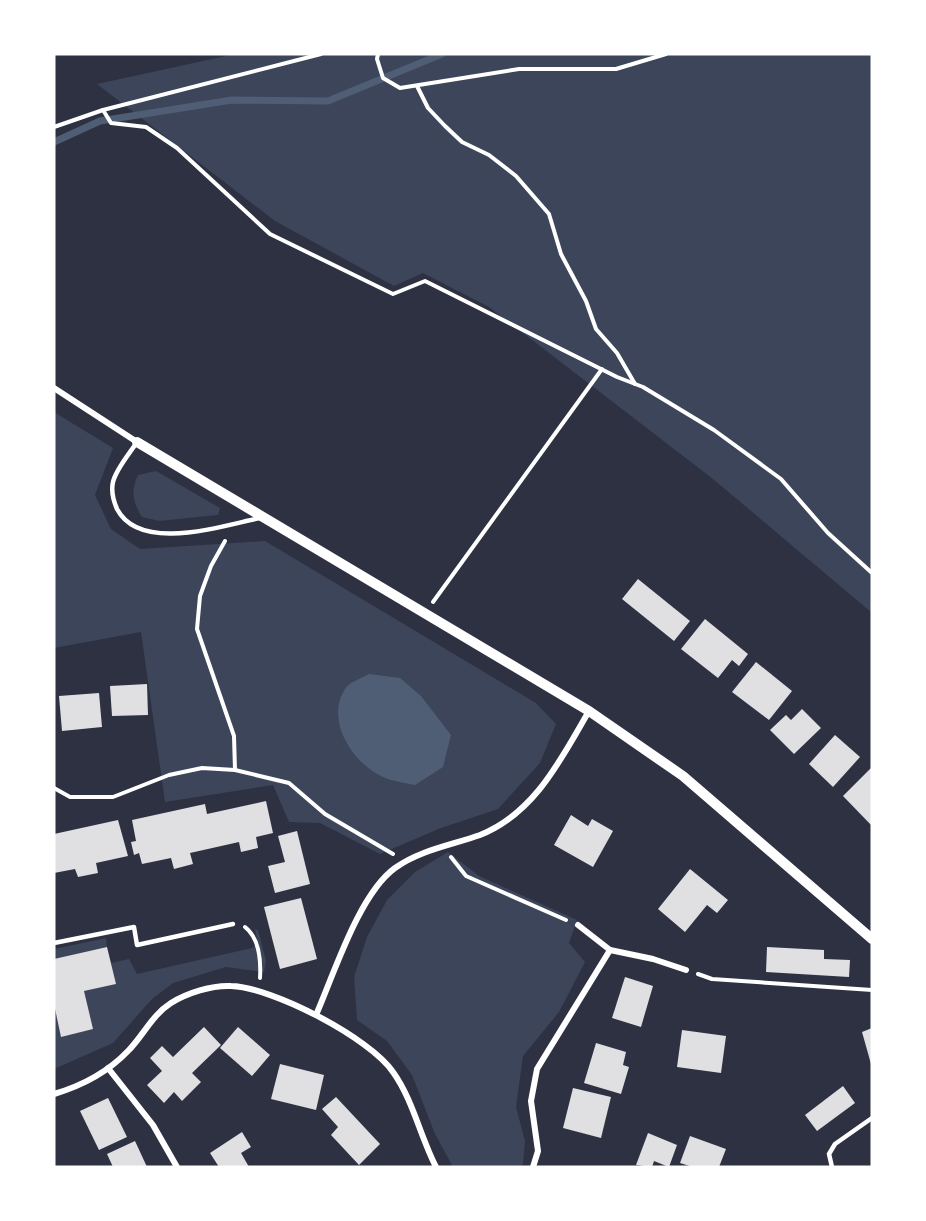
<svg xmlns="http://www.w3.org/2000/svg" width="926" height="1221" font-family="'DM Sans',sans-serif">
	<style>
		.green { fill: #3c4559 }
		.water { fill: #4f5d75 }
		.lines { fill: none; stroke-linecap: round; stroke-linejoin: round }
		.stream { stroke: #4f5d75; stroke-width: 7 }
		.building { fill: #e0e0e3 }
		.path { stroke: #fff; stroke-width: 4 }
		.service { stroke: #fff; stroke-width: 4.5 }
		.minor { stroke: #fff; stroke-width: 6 }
		.tertiary { stroke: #fff; stroke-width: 10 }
	</style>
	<rect width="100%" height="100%" fill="#2d3142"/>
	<g class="green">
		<polygon points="235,54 872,54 872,613 713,479 489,307 423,273 394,286 275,221 97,84"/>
		<polygon points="54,412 113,448 95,495 111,529 140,549 265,541 536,703 556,724 540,763 498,809 441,828 380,854 320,823 289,822 273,785 165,802 141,632 54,648"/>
		<path d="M156,471L220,508L218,515L159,521L142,517C133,503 130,491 138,475Z"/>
		<polygon points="448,852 479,876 577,920 569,943 585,962 559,1012 523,1056 516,1107 525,1141 523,1164 520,1167 453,1167 435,1134 412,1075 387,1041 357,1020 354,977 367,937 387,900 415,872"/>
		<polygon points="255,929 258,930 266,961 264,972 226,967 173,983 152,999 113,1043 54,1069 54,1004 61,1036 92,1029 84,991 115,984 111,963 129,959 137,974 252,948 258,944"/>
		<polygon points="106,938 107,947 54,959 54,949"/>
	</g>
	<path class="water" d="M369,674L400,678L421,696L451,735L443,767L415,785C405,783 392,781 383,777C352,763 325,720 345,689C349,682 362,678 369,674Z"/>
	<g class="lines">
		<polyline class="stream" points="54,142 100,121 232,100 328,101 442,54"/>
	</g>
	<g class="building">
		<polygon points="638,579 690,621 674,641 622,599"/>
		<polygon points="705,619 748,654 739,666 732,660 718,678 681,649"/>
		<polygon points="756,662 792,691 769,720 732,692"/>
		<polygon points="147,684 148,715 112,716 110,686"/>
		<polygon points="99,693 102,727 62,731 59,696"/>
		<polygon points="802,709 821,728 794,754 770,730 786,715 791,720"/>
		<polygon points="835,735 860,757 833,787 809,764"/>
		<polygon points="872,767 872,826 843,796"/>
		<polygon points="266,801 273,833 256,837 258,848 241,852 239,842 190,853 193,864 174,869 171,858 142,864 139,853 134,855 131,842 136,841 132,820 205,804 207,814"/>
		<polygon points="571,815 588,826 592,819 613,831 593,867 554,845"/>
		<polygon points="118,820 128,856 96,863 98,873 78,877 75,869 54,873 54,834"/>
		<polygon points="297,831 310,884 275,893 268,866 285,862 278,836"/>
		<polygon points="690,869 728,900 717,913 707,905 685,932 658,909"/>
		<polygon points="301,898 317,959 280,969 264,907"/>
		<polygon points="107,947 116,984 84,991 93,1029 61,1037 54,1004 54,959"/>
		<polygon points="767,947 824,950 824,959 850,960 849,977 766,972"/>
		<polygon points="625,977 653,986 641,1027 612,1018"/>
		<polygon points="204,1027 221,1045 192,1073 201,1082 182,1101 174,1092 164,1103 147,1085 162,1071 150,1058 162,1046 173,1057"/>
		<polygon points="238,1027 270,1055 252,1076 220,1048"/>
		<polygon points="872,1028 872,1064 871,1064 862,1032"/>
		<polygon points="682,1030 726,1036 721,1073 677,1067"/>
		<polygon points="596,1043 626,1052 623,1065 629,1067 621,1094 584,1083"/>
		<polygon points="280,1064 324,1075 316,1110 271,1099"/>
		<polygon points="843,1086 855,1103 817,1131 805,1115"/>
		<polygon points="573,1088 611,1097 601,1138 563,1128"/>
		<polygon points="336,1097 380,1144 359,1165 331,1135 338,1127 322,1109"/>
		<polygon points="108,1098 127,1137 99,1150 80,1111"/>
		<polygon points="242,1132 251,1147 241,1153 249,1167 219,1167 210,1153"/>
		<polygon points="648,1133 677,1145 669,1167 654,1161 652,1167 636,1165"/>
		<polygon points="690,1136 726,1149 719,1167 693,1167 680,1163"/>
		<polygon points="135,1141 147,1167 113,1167 107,1154"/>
	</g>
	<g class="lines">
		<g class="path">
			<polyline points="378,54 377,59 383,78 400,88 519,69 616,69 666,54"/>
			<polyline points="417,86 428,108 445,126 462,142 489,155 516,176 549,214 561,254 586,301 596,329 617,353 635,384"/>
			<polyline points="103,110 111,123 146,127 177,148 270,234 393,294 425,281 617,377 643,387 714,430 781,479 828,533 872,573"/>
			<polyline points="54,127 103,110 321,54"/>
			<polyline points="225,541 211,566 200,596 197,629 234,736 235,770"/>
			<polyline points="433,602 602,369"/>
			<polyline points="54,788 70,797 113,797 169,775 202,768 235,770 289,783 325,814 393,854"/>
			<polyline points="451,857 466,876 566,920"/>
			<path d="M245,927C259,938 261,961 260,978"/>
			<polyline points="698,974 712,979 872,990"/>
		</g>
		<g class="service">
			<path d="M137,442C130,453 116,469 113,482C111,491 113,500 117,509C140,553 221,526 260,518"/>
			<polyline points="54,943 134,927 137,945 233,924"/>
			<polyline points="832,1167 829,1154 835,1144 872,1118"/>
		</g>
		<g class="minor">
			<polyline points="54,388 137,442"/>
			<polyline points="578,925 610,950 653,959 686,970"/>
			<path d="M316,1015C334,974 359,894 395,868C420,850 452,845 480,835C535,813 561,759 589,711"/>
			<polyline points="108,1068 153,1125 177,1167"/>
			<path d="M54,1094C81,1086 108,1072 128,1051C143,1036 152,1015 171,1003C187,993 212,985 231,986C272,987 370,1038 393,1072C413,1100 420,1136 436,1167"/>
			<polyline points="533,1167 538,1151 531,1101 537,1069 610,950"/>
		</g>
		<polyline class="tertiary" points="137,442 589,711 683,776 872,939"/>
	</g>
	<rect width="926" height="1221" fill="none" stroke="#ffffff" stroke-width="111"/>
</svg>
